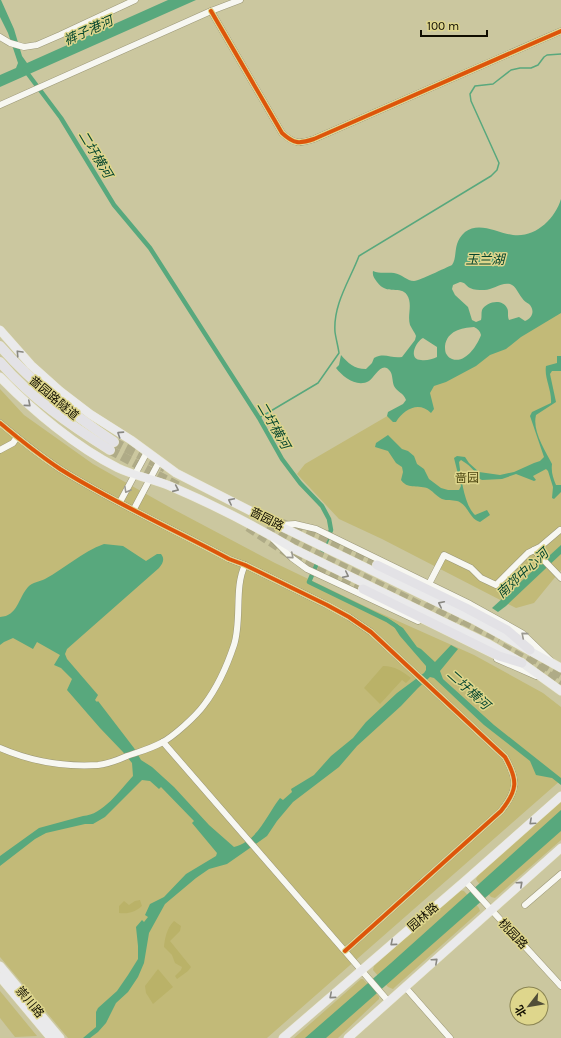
<svg xmlns="http://www.w3.org/2000/svg" width="561" height="1038" font-family="Karla,'Noto Sans SC',sans-serif">
	<style>
		.green { fill: #c2ba78 }
		.forest { fill: #bab268 }
		.water { fill: #58a87d; fill-rule: evenodd }
		.lines { fill: none; stroke-linecap: round; stroke-linejoin: round }
		.stream { stroke: #58a87d; stroke-width: 1.5 }
		.canal { stroke: #58a87d; stroke-width: 4.5 }
		.highway-tunnel { stroke: #afab87; stroke-width: 9; stroke-dasharray: 9 4.5; stroke-linecap: butt }
		.minor-casing { stroke: #9b9777; stroke-width: 7 }
		.major-casing { stroke: #e8e6d4; stroke-width: 9 }
		.highway-casing { stroke: #e8e6d4; stroke-width: 10 }
		.minor { stroke: #f7f7f1; stroke-width: 6 }
		.major { stroke: #eaeaeb; stroke-width: 8 }
		.highway { stroke: #e3e2e6; stroke-width: 9 }
		.cycleway-casing { stroke: #ded68c; stroke-width: 6 }
		.cycleway { stroke: #dd550b; stroke-width: 4 }
		.oneway { stroke: #888781 }
		.oneway2 { stroke: #9b9991 }
		.labels { text-anchor: middle; stroke-width: 3; stroke-linejoin: round; paint-order: stroke }
		.street-label { font-size: 12px; fill: #100d00; stroke: #ded68c }
		.park-label { font-size: 12px; fill: #4f4913; stroke: #ded68c }
		.water-label { font-size: 13px; font-style: italic; fill: #06462f; stroke: #ded68c }
	</style>
	<rect width="100%" height="100%" fill="#cbc79f"/>
	<g class="green">
		<polygon points="561,300 561,570 534,603 516,608 382,539 339,519 297,474 305,464 408,404 448,371"/>
		<polygon points="0,389 24,415 93,464 171,508 275,563 371,609 474,655 543,693 561,707 561,780 267,1038 68,1038 0,957"/>
		<polygon points="561,800 561,840 495,898 491,897 477,881 476,879 478,875"/>
		<polygon points="459,890 464,891 479,908 480,911 395,987 393,989 388,987 373,970 374,966"/>
		<polygon points="361,979 363,979 379,997 379,999 338,1038 294,1038"/>
		<polygon points="0,991 37,1036 15,1037 0,1018"/>
	</g>
	<g class="forest">
		<path d="M383,666C395,666 402,671 411,678L406,683L402,680L380,704L364,688Z"/>
		<path d="M140,900L142,906C135,912 129,914 119,913V906L124,901L129,905L135,901Z"/>
		<path d="M174,921L181,926L180,931L170,941L191,967L188,971L177,979L175,976L181,970L182,967L175,963L172,955L164,947C165,937 167,928 174,921Z"/>
		<polygon points="158,969 173,987 153,1004 146,993 145,986"/>
	</g>
	<g class="water">
		<polygon points="0,0 1,0 14,29 22,56 27,63 168,0 196,0 0,87 0,75 16,68 18,63 8,33 0,17"/>
		<path d="M561,199V313L521,337L506,349L490,355L476,366L446,382L434,386L430,393L434,409L431,413C419,401 404,409 396,422H393L387,416L388,412L403,404L406,400C404,393 397,392 394,386C392,381 393,375 390,371C382,360 374,378 369,381C357,388 343,377 336,368L339,365L341,355C348,363 354,369 366,369L372,363L374,358C385,352 391,359 402,357L415,340L416,336C415,333 412,329 410,325C407,315 413,304 407,295C401,285 387,296 377,282C375,279 372,276 373,271C380,274 387,272 394,273C402,274 407,281 414,281C421,280 445,268 452,265C458,257 452,243 465,232C479,221 498,233 513,235C535,238 555,219 561,199ZM460,282C465,282 466,286 470,288C474,290 479,290 483,290C492,291 500,282 510,284C516,286 518,293 522,298C524,301 526,302 529,304C535,310 533,318 525,321L519,317L509,320C507,316 509,311 507,308C502,298 486,302 482,310C481,313 482,317 481,320L476,322L472,320L468,307L455,295L452,289L453,285ZM474,327C478,329 480,331 481,335C477,346 465,364 452,359C450,358 448,357 447,355C445,353 445,349 445,346C447,331 461,328 474,327ZM423,338L437,347V357C433,359 426,361 421,360C408,360 415,342 423,338Z"/>
		<path d="M557,356H561V371H552L550,374L556,402L536,415C532,431 545,450 552,464C551,472 553,478 556,485H561V492L554,499L552,498L553,487L548,471L546,469L533,476L536,480L534,481L516,474L502,479L482,480L478,478C476,471 468,464 461,460L459,462C461,477 464,505 475,515L487,510L490,515L480,522C469,519 468,504 457,501C452,500 447,501 442,499C436,496 432,490 427,488C417,485 407,489 401,480L403,472L402,467L396,463L388,451L375,447L376,443L388,435L402,449L408,451L414,456L417,464L424,469L429,479L441,488L448,490H459L461,486L454,458L457,456L465,457L469,463L479,472L500,475L514,472L534,463L540,461L544,457L530,416L532,412L551,403C552,390 544,378 546,366L557,363Z"/>
		<path d="M104,544L123,546L146,561L157,554H161C165,559 163,563 159,568L67,649L65,654L67,659L98,695L95,700L97,702L98,701L134,748L141,760L152,767L174,787L209,825L234,847C258,841 266,816 280,798L283,800L292,792L291,789L314,775L331,756L353,738L366,722L397,693L424,673L426,670V666L400,636L389,619L403,628L417,647L421,649L435,662L451,645L458,649L440,671L443,679L494,725L561,778V785L552,778L536,775L530,761L484,725L434,678L430,677L418,688L401,706L357,746L339,767L293,802L277,821L267,836L260,841L227,864L209,869L196,878L165,904L149,933L144,963L138,977L128,992L116,1003L106,1023L98,1032L90,1038H83L96,1027V1012L98,1008L117,991L128,975L138,959V946L136,927L142,920L144,922L148,917L145,915L150,904L164,897L186,874L216,856L217,853L192,823L194,821L161,787L159,789L150,781L142,780L105,817L93,824H85L46,833L35,839L0,866V856L39,828L83,816C103,815 120,790 133,776L132,763L123,752L100,728L67,690L72,679L61,668L54,665L60,655L37,642L33,649L13,638L4,642L0,645V617C18,616 18,598 28,587C33,582 39,582 45,579C65,568 82,552 104,544Z"/>
		<polygon points="561,545 561,554 506,606 498,612 492,608"/>
		<polygon points="561,810 561,831 326,1038 305,1038 391,963"/>
	</g>
	<g class="lines">
		<path class="stream" d="M259,418L318,383L339,353C338,346 336,339 335,332C333,304 350,280 359,256L491,176L497,170L499,163L471,101L470,94L475,86L493,84L511,70L520,68H531L538,65L544,57L547,55L561,54"/>
		<polyline class="canal" points="25,70 61,118 114,205 150,248 259,418 282,459 300,483 322,506 329,519 331,530 309,582 387,620 396,626"/>
		<g class="highway-tunnel">
			<polyline points="114,442 165,468"/>
			<polyline points="110,450 178,486"/>
			<polyline points="281,523 321,538 377,565"/>
			<polyline points="248,527 289,554 363,589"/>
			<polyline points="266,529 461,626"/>
			<polyline points="427,602 500,639"/>
			<polyline points="502,647 533,664 561,684"/>
			<polyline points="530,656 561,675"/>
		</g>
		<g class="minor-casing">
			<g id="minor">
				<path d="M211,11L282,133C294,144 299,144 314,139L561,31"/>
				<polyline points="0,37 10,43 24,47 37,45 60,35 135,0"/>
				<polyline points="0,105 211,11 240,0"/>
				<path d="M0,423C19,439 39,455 60,469C114,503 173,529 229,559L245,565L327,605L349,617L371,632L505,757C518,780 518,790 501,811L345,951"/>
				<polyline points="0,450 13,443 17,437"/>
				<polyline points="120,502 147,452"/>
				<polyline points="134,509 159,462"/>
				<polyline points="279,525 295,524 316,529 470,604 522,633 550,660"/>
				<polyline points="274,540 292,558 307,569 418,621"/>
				<polyline points="534,550 561,578"/>
				<polyline points="429,584 444,555 471,568 481,578 496,585 528,553 540,547 560,530"/>
				<polyline points="497,659 536,676"/>
				<polyline points="163,742 389,1002"/>
				<path d="M0,748C30,761 65,767 98,765C108,764 118,760 127,756C138,752 150,749 161,743C173,737 196,716 204,705C217,688 227,666 234,645C242,620 234,587 245,565"/>
				<polyline points="465,881 561,986"/>
				<polyline points="525,905 561,874"/>
				<polyline points="406,988 450,1038"/>
			</g>
		</g>
		<g class="major-casing">
			<g id="major">
				<polyline points="0,330 31,365 60,391 90,414 131,440 176,473 278,525 476,621 561,668"/>
				<path d="M0,377C32,410 76,447 118,468C135,476 153,479 170,486C212,504 253,525 292,548L487,643L522,663L561,691"/>
				<polyline points="0,966 60,1038"/>
				<polyline points="0,977 51,1038"/>
				<polyline points="283,1038 465,881 561,796"/>
				<polyline points="348,1038 561,848"/>
			</g>
		</g>
		<g class="highway-casing">
			<g id="highway">
				<path d="M0,346C33,384 72,414 114,442"/>
				<path d="M0,362C31,398 70,425 110,450"/>
				<polyline points="377,565 466,608 507,630 530,650"/>
				<polyline points="363,589 499,656 522,663"/>
			</g>
		</g>
		<use href="#minor" class="minor"/>
		<use href="#major" class="major"/>
		<use href="#highway" class="highway"/>
		<g class="cycleway-casing">
			<g id="cycleway">
				<path d="M211,11L282,133C294,144 299,144 314,139L561,31"/>
				<path d="M0,423C19,439 39,455 60,469C114,503 173,529 229,559L245,565L327,605L349,617L371,632L505,757C518,780 518,790 501,811L345,951"/>
			</g>
		</g>
		<use href="#cycleway" class="cycleway"/>
	</g>
	<defs><path id="oneway-chevron" d="M-2-3.5L2.5 0L-2 3.5" fill="none" stroke-width="1.6" stroke-linecap="round" stroke-linejoin="round"/></defs>
	<g class="oneway">
		<use href="#oneway-chevron" transform="translate(19 353) rotate(-133)"/>
		<use href="#oneway-chevron" transform="translate(28 404) rotate(41)"/>
		<use href="#oneway-chevron" transform="translate(120 434) rotate(-147)"/>
		<use href="#oneway-chevron" transform="translate(176 489) rotate(24)"/>
		<use href="#oneway-chevron" transform="translate(231 501) rotate(-153)"/>
		<use href="#oneway-chevron" transform="translate(346 575) rotate(26)"/>
		<use href="#oneway-chevron" transform="translate(441 604) rotate(-154)"/>
		<use href="#oneway-chevron" transform="translate(532 822) rotate(138)"/>
		<use href="#oneway-chevron" transform="translate(520 884) rotate(-42)"/>
		<use href="#oneway-chevron" transform="translate(393 943) rotate(140)"/>
		<use href="#oneway-chevron" transform="translate(435 961) rotate(-42)"/>
		<use href="#oneway-chevron" transform="translate(332 996) rotate(139)"/>
	</g>
	<g class="oneway2">
		<use href="#oneway-chevron" transform="translate(127 490) rotate(119)"/>
		<use href="#oneway-chevron" transform="translate(291 556) rotate(41)"/>
		<use href="#oneway-chevron" transform="translate(524 635) rotate(-140)"/>
	</g>
	<g class="labels">
		<g class="street-label">
			<text transform="translate(54 398) rotate(40)" y="4">啬园路隧道</text>
			<text transform="translate(267 519) rotate(27)" y="4">啬园路</text>
			<text transform="translate(423 917) rotate(-41)" y="4">园林路</text>
			<text transform="translate(513 934) rotate(47)" y="4">桃园路</text>
			<text transform="translate(30 1002) rotate(50)" y="4">崇川路</text>
		</g>
		<g class="park-label">
			<text x="467" y="482">啬园</text>
		</g>
		<g class="water-label">
			<text transform="translate(88 30) rotate(-24)" y="5">裤子港河</text>
			<text transform="translate(96 154) rotate(59)" y="5">二圩横河</text>
			<text x="485" y="264">玉兰湖</text>
			<text transform="translate(274 425) rotate(60)" y="5">二圩横河</text>
			<text transform="translate(522 573) rotate(-43)" y="5">南郊中心河</text>
			<text transform="translate(469 689) rotate(42)" y="5">二圩横河</text>
		</g>
	</g>
	<g transform="translate(529 1006) rotate(239)"><circle r="19" fill="#ded68c" stroke="#8c8654"/>
	<path d="M0-3L7 15L0 10L-7 15Z" fill="#514e38"/>
	<text y="-6" font-size="11" font-weight="bold" text-anchor="middle" fill="#100d00">北</text>
	</g>
	<path d="M421 30v6h66v-6" fill="none" stroke="#100d00" stroke-width="2"/>
	<text x="427" y="30" font-size="12" fill="#100d00" stroke="#ded68c" stroke-width="3" paint-order="stroke">100 m</text>
</svg>
